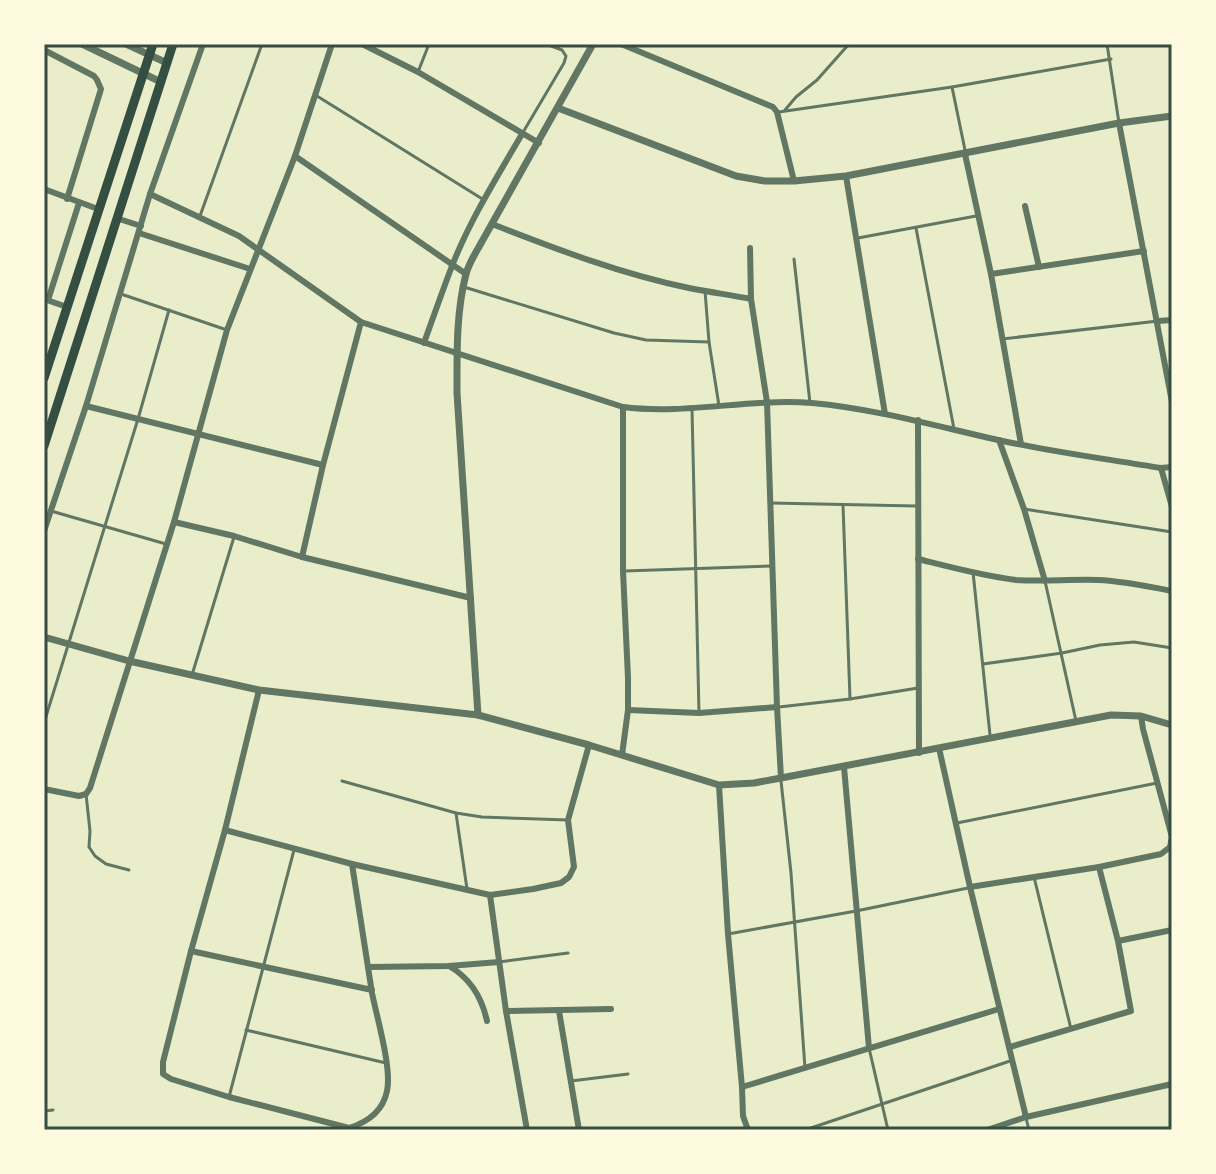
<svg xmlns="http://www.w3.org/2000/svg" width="1216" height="1174" font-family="'Public Sans',sans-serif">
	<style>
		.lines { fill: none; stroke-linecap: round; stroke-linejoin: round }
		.service { stroke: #617663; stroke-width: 3 }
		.minor { stroke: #617663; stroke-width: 6 }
		.tertiary { stroke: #617663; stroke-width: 7 }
		.trunk { stroke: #344e41; stroke-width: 9 }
		.neatline { fill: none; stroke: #344e41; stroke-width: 3 }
	</style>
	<rect width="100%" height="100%" fill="#e9edc9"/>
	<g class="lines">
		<g class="service">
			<polyline points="1107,44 1119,123"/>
			<polyline points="418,72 429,44"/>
			<polyline points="952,87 965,150"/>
			<polyline points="317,96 484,200"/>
			<polyline points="785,110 796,97 817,80 849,44"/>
			<polyline points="779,112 952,87 1111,59"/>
			<polyline points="522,134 564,63 566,56 562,50 546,44"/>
			<polyline points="200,216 262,44"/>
			<polyline points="916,228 954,429"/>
			<polyline points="858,238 976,216"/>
			<polyline points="794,259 810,403"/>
			<polyline points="464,287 614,333 646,340 709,342"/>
			<polyline points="705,291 709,342 719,406"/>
			<polyline points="121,294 227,330"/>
			<polyline points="1002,339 1158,321"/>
			<polyline points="692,409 699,713"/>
			<polyline points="771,503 916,506"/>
			<polyline points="843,505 850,699"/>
			<polyline points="1024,509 1172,532"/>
			<polyline points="51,511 166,544"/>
			<polyline points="625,571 773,566"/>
			<polyline points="973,572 990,735"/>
			<polyline points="1045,581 1076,721"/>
			<polyline points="983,664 1062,653 1100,645 1134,642 1172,648"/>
			<polyline points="192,675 234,537"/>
			<polyline points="779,707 850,699 918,688"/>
			<polyline points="44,723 138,419 169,310"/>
			<polyline points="342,781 456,813 482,817 568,820"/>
			<polyline points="781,781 791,873 805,1068"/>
			<polyline points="86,794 90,831 89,847 95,856 106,864 129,870"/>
			<polyline points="456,813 467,889"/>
			<polyline points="957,823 1157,783"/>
			<polyline points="1034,877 1071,1029"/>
			<polyline points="728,934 856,911 968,888"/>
			<polyline points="499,962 568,953"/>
			<polyline points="246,1030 386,1063"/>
			<polyline points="869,1048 888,1130"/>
			<polyline points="571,1081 628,1074"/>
			<polyline points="229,1097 294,850"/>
			<polyline points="44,1111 53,1110"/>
			<polyline points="1026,1118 1029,1130"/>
			<polyline points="805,1130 1010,1061"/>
		</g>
		<g class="minor">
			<polyline points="362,44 418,72 539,143"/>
			<polyline points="621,44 773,107 777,112 794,181"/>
			<polyline points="44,50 94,76 97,80 101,89 67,199"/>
			<polyline points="1119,123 1172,402"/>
			<polyline points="965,154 991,274 1021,444"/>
			<polyline points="295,156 466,274"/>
			<polyline points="846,176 885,414"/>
			<polyline points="44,189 98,209"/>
			<path d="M150,194L239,236L361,322L623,407C686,415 749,398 812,403C876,409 936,426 998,440C1052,452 1107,459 1161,468L1172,467"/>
			<polyline points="1025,206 1039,267"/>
			<polyline points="116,218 141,226"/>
			<path d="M492,224C556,249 621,274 689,288C709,292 730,295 751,299"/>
			<polyline points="139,233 250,269"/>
			<polyline points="750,248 751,299 767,402 777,707 781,778"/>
			<polyline points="991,274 1144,251"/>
			<polyline points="44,299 67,307"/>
			<polyline points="48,300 79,203"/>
			<polyline points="1158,321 1172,320"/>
			<path d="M424,343C433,318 442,292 452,266C470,220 497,177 522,134"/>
			<polyline points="86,406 323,465"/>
			<polyline points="918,420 919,753"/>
			<polyline points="999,440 1024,509 1045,581"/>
			<polyline points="1161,468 1172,507"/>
			<polyline points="174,522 234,536 302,557 471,598"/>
			<polyline points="44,531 86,406 150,194 203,44"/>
			<polyline points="302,557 323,465 361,322"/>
			<path d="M918,559C950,567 983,576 1016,580C1043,582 1070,579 1098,580C1123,581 1147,586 1172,591"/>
			<path d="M259,690L225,830L191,951L163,1062V1074L171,1079L229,1097L349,1128C368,1122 383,1111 387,1091C392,1068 377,1018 372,993C365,950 359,907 352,864"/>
			<polyline points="628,710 699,713 777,707"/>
			<polyline points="939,748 970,887 1026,1117"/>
			<polyline points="622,755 628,710 628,678 623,571 623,407"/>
			<polyline points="844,767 869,1048"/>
			<polyline points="719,785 728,934 742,1087 743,1116 748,1130"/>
			<polyline points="44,789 79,796 86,794 90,788 174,522 227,330 295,156 332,44"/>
			<polyline points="225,830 352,864 490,895 533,889 561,883 569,877 574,867 568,820 589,745"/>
			<polyline points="970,887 1099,867 1161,854 1170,847 1172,837 1143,729 1141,716"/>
			<polyline points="490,895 506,1011 527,1130"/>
			<polyline points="1118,941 1172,930"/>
			<polyline points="191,951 372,990"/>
			<path d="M449,966C470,978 482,998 487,1021"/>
			<polyline points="368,967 449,966 499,962"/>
			<polyline points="506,1011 611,1009"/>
			<polyline points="559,1011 579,1130"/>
			<polyline points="1010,1047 1131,1011 1118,941 1099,867"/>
			<polyline points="742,1087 999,1009"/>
			<polyline points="987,1130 1026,1117 1172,1084"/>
		</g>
		<g class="tertiary">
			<polyline points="82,44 161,82"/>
			<polyline points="126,44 167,63"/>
			<polyline points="558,108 736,176 765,181 794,181 846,176 1119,123 1172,116"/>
			<polyline points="44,637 129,661 259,690 478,715 589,745 719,785 754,783 781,778 1111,715 1141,716 1172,725"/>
			<path d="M478,715L457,393C457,354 456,312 466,274C469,263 475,254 480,245L593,44"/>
		</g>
		<g class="trunk">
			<polyline points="44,378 153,44"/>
			<polyline points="44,446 173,44"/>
		</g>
	</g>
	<rect width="1216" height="1174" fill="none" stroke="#fefae0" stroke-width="92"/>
	<rect x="46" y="46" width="1124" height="1082" class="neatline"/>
</svg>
